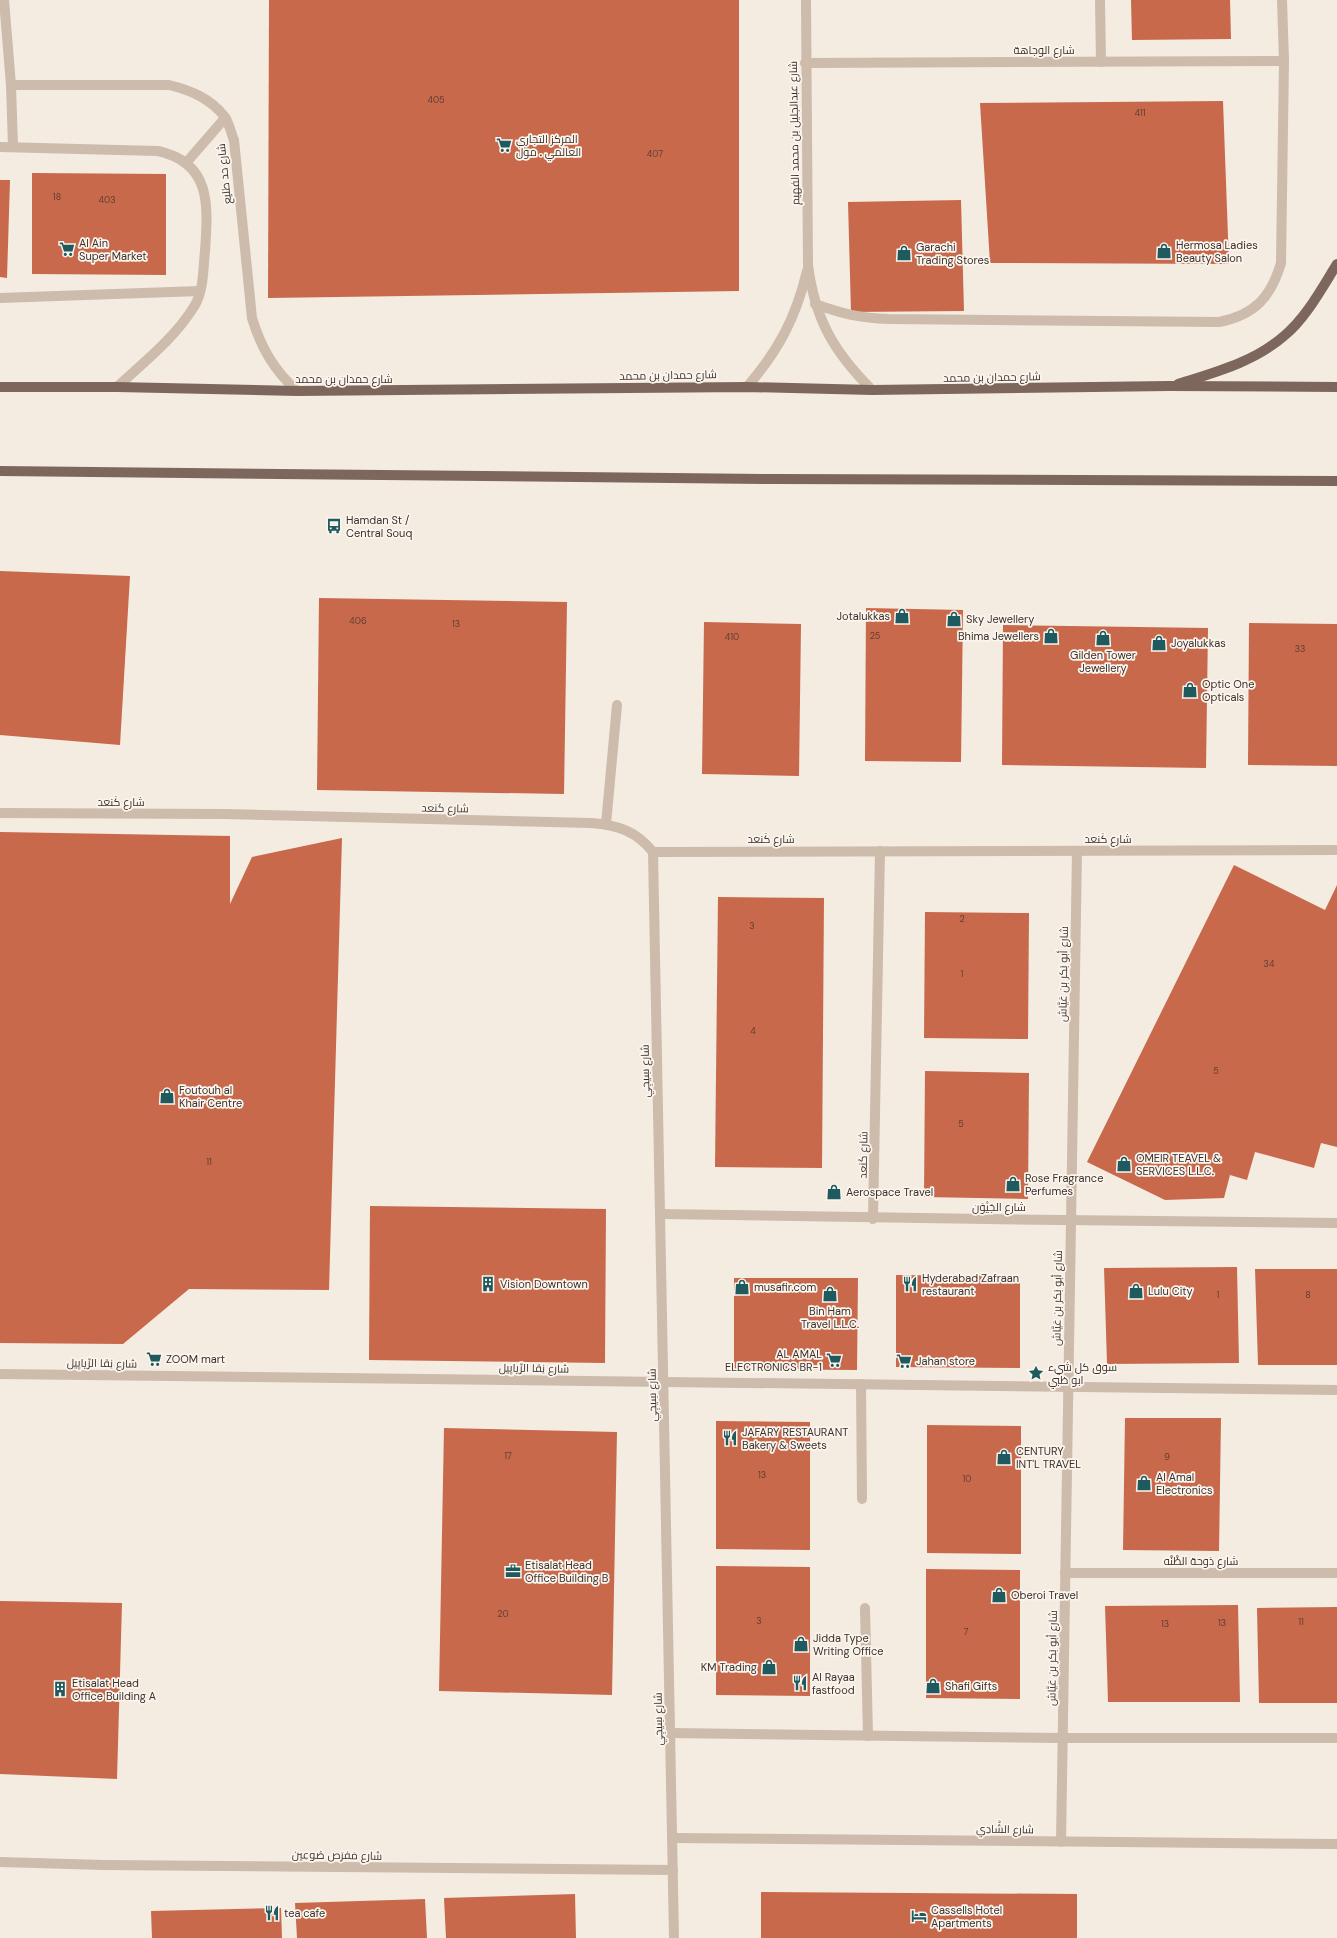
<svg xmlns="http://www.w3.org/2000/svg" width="1337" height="1938" font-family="'DM Sans',Cairo,sans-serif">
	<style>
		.building { fill: #c8694b }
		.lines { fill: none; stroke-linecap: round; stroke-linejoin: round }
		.minor { stroke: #cdbbac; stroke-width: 10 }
		.major { stroke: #7d675c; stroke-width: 10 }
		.labels { text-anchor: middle; stroke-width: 3.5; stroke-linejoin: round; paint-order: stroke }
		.number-label { font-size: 9px; fill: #5e3e33 }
		.street-label { font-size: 11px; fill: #3b302b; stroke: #fbf5ee }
		.poi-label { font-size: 11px; fill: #3b302b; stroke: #fbf5ee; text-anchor: start }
	</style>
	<rect width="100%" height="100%" fill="#f4ebe1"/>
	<g class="building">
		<polygon points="269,0 739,0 739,291 268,298"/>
		<polygon points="1131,0 1230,0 1231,39 1132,40"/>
		<polygon points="1223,101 1229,264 990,263 980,103"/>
		<polygon points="32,173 166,174 166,275 32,274"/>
		<polygon points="0,180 10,180 7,278 0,277"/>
		<polygon points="961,200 964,311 851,312 848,202"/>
		<polygon points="0,571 130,576 120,745 0,735"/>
		<polygon points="319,598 567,602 564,794 317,790"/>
		<polygon points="866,608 963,610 961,762 865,761"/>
		<polygon points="704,622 801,624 799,776 702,774"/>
		<polygon points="1249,623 1337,624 1337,766 1248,765"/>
		<polygon points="1003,625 1208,628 1206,768 1002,765"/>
		<polygon points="0,832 230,836 230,904 252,857 342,838 329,1290 189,1289 123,1344 0,1343"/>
		<polygon points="1234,865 1325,910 1337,885 1337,1147 1321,1143 1314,1168 1255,1152 1247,1180 1230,1175 1224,1198 1165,1200 1087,1162"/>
		<polygon points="718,897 824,898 822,1168 715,1167"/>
		<polygon points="925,912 1029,913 1028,1039 924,1038"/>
		<polygon points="925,1071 1029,1073 1028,1199 924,1197"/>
		<polygon points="370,1206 606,1209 605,1363 369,1360"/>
		<polygon points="1237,1267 1239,1363 1107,1364 1104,1268"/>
		<polygon points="1255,1269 1337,1269 1337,1365 1258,1365"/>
		<polygon points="896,1275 1020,1276 1020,1368 896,1367"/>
		<polygon points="734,1278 858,1278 857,1370 734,1369"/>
		<polygon points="1125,1418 1221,1418 1219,1551 1123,1550"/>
		<polygon points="716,1421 810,1422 810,1550 716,1549"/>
		<polygon points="927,1425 1021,1426 1021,1554 927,1553"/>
		<polygon points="444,1428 617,1432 612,1695 439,1691"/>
		<polygon points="716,1566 810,1567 810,1696 716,1695"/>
		<polygon points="926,1569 1020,1570 1020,1699 926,1698"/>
		<polygon points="0,1601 122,1603 117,1779 0,1774"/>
		<polygon points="1238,1605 1240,1702 1108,1702 1105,1606"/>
		<polygon points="1337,1607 1337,1703 1259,1703 1257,1608"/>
		<polygon points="761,1892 1077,1894 1077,1938 761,1938"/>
		<polygon points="575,1894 576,1938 446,1938 444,1898"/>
		<polygon points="425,1899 427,1938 297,1938 295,1903"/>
		<polygon points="281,1908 282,1938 152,1938 151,1911"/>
	</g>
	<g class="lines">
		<g class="minor">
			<polyline points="4,0 11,85 13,147"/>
			<path d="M806,0L808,265C815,320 834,352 872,390"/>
			<polyline points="1100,0 1101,62"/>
			<polyline points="805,63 1284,61"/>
			<path d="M11,85H169C190,90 210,98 225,117C229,123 231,133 234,140L252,318C261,348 274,370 297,391"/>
			<path d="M0,147L158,151C212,163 208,206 205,251C203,269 204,289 195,305C176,337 144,362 117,387"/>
			<polyline points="186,163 225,118"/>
			<polyline points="0,298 200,291"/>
			<path d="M815,304C843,314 859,318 889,319L1219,322C1255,315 1271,297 1281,263L1284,61L1282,0"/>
			<path d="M747,387C778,351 796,318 807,271"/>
			<path d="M0,813L224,814L591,823C618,825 636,831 653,852L1337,850"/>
			<polyline points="606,824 617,705"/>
			<polyline points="653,852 674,1938"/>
			<path d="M660,1214C886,1219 1111,1220 1337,1223"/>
			<polyline points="873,1219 880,851"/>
			<polyline points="0,1374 1337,1390"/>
			<polyline points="861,1384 862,1499"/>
			<polyline points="1065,1573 1337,1573"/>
			<polyline points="865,1608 868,1736"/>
			<polyline points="670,1733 1062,1738 1337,1738"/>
			<polyline points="672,1838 1337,1844"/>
			<polyline points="1061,1842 1077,851"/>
			<polyline points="0,1862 104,1865 673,1870"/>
		</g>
		<g class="major">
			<path d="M1178,384C1216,372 1254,362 1284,336C1306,318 1322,288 1337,264"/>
			<polyline points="0,387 117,387 297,391 747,387 872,390 1169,386 1337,387"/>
			<polyline points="0,471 774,479 1337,481"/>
		</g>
	</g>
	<defs>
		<g id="supermarket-bare" transform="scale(1.2)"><path d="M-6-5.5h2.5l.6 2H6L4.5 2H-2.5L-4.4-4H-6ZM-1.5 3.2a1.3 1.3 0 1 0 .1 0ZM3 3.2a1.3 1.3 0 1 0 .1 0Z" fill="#1f5a5e" stroke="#fbf5ee" stroke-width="2.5" paint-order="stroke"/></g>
		<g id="shop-bare" transform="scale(1.2)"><path d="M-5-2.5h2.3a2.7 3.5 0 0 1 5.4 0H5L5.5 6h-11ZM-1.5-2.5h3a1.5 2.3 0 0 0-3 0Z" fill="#1f5a5e" stroke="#fbf5ee" stroke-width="2.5" paint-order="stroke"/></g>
		<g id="bus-bare" transform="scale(1.2)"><path d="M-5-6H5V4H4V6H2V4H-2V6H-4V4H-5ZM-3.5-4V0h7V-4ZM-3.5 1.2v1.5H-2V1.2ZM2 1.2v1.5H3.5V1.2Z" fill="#1f5a5e" stroke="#fbf5ee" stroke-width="2.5" paint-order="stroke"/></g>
		<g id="building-bare" transform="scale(1.2)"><path d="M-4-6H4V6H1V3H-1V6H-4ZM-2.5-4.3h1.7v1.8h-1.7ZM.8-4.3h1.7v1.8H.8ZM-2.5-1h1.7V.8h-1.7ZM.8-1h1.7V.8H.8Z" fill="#1f5a5e" stroke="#fbf5ee" stroke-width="2.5" paint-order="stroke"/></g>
		<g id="restaurant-bare" transform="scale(1.2)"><path d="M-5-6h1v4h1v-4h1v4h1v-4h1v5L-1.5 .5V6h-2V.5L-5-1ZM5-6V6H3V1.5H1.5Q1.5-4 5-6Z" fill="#1f5a5e" stroke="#fbf5ee" stroke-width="2.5" paint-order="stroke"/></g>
		<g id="sight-bare" transform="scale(1.2)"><path d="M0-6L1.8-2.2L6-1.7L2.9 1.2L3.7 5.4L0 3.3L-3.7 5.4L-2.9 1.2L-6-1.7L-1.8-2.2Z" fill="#1f5a5e" stroke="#fbf5ee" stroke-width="2.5" paint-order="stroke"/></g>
		<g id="office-bare" transform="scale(1.2)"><path d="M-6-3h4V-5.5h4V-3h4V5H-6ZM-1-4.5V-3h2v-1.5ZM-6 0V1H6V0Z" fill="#1f5a5e" stroke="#fbf5ee" stroke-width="2.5" paint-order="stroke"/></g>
		<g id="hotel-bare" transform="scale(1.2)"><path d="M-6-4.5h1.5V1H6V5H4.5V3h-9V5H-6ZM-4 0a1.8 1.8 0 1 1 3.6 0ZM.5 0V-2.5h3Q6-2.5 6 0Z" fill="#1f5a5e" stroke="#fbf5ee" stroke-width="2.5" paint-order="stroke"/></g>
	</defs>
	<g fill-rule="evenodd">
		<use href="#supermarket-bare" x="504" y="145"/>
		<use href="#supermarket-bare" x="67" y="249"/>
		<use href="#shop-bare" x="1164" y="251"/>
		<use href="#shop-bare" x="904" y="253"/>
		<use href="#bus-bare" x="334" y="526"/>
		<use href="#shop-bare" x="902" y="616"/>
		<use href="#shop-bare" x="954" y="619"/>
		<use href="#shop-bare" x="1051" y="636"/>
		<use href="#shop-bare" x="1103" y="638"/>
		<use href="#shop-bare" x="1159" y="643"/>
		<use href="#shop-bare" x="1190" y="690"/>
		<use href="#shop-bare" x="167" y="1096"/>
		<use href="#shop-bare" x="1124" y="1164"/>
		<use href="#shop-bare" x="1013" y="1184"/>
		<use href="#shop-bare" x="834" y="1192"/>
		<use href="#building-bare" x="488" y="1284"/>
		<use href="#restaurant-bare" x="910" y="1284"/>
		<use href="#shop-bare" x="742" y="1287"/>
		<use href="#shop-bare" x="1136" y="1291"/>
		<use href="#shop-bare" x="830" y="1294"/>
		<use href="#supermarket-bare" x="154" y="1359"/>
		<use href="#supermarket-bare" x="834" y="1360"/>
		<use href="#supermarket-bare" x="904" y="1361"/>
		<use href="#sight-bare" x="1036" y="1373"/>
		<use href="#restaurant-bare" x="730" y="1438"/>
		<use href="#shop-bare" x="1004" y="1457"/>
		<use href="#shop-bare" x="1144" y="1483"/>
		<use href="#office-bare" x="513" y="1571"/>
		<use href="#shop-bare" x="999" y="1595"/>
		<use href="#shop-bare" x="801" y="1644"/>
		<use href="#shop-bare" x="769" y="1667"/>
		<use href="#restaurant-bare" x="800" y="1683"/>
		<use href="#shop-bare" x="933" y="1686"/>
		<use href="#building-bare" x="60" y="1689"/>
		<use href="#restaurant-bare" x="272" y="1913"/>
		<use href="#hotel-bare" x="919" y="1916"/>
	</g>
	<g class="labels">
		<g class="number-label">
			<text x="436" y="103">405</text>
			<text x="1140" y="116">411</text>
			<text x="655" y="157">407</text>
			<text x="57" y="200">18</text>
			<text x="107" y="203">403</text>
			<text x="358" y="624">406</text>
			<text x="456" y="627">13</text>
			<text x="875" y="639">25</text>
			<text x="732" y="640">410</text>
			<text x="1300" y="652">33</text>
			<text x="962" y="922">2</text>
			<text x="752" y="929">3</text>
			<text x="1269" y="967">34</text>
			<text x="962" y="977">1</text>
			<text x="753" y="1034">4</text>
			<text x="1216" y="1074">5</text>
			<text x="961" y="1127">5</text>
			<text x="209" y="1165">11</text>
			<text x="1218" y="1298">1</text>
			<text x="1308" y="1298">8</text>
			<text x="508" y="1459">17</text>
			<text x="1167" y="1460">9</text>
			<text x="762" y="1478">13</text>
			<text x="967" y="1482">10</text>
			<text x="503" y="1617">20</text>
			<text x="759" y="1624">3</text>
			<text x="1301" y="1625">11</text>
			<text x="1222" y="1626">13</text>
			<text x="1165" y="1627">13</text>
			<text x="966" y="1635">7</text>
		</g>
		<g class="street-label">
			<text x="1044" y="54">شارع الوجاهة</text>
			<text transform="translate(794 133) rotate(-91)" y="4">شارع عبدالجليل بن محمد الفهيم</text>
			<text transform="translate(224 174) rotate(-96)" y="4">شارع حد طليع</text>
			<text transform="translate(668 375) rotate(-1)" y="4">شارع حمدان بن محمد</text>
			<text transform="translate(992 377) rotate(-1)" y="4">شارع حمدان بن محمد</text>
			<text x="344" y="383">شارع حمدان بن محمد</text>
			<text x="121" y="806">شارع كَنعد</text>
			<text transform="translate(445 808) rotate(1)" y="4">شارع كَنعد</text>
			<text x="771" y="843">شارع كَنعد</text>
			<text x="1108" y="843">شارع كَنعد</text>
			<text transform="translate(1063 974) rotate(-89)" y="4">شارع أبو بَكر بن عَيَّاش</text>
			<text transform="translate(645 1071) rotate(-91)" y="4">شارع سِيجِي</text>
			<text transform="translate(863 1155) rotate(-89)" y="4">شارع كَنعد</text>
			<text x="999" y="1211">شارع الجَيْوَن</text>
			<text transform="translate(1057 1298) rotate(-89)" y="4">شارع أبو بَكر بن عَيَّاش</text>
			<text transform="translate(102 1363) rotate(1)" y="4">شارع نِقا الرَّيايِيل</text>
			<text transform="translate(534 1368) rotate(1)" y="4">شارع نِقا الرَّيايِيل</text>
			<text transform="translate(652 1395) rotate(-91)" y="4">شارع سِيجِي</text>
			<text x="1201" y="1565">شارع دَوحة الظَّنَّه</text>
			<text transform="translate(1052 1658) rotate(-89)" y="4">شارع أبو بَكر بن عَيَّاش</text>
			<text transform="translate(658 1719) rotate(-91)" y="4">شارع سِيجِي</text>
			<text transform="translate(1005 1829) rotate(1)" y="4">شارع الشَّادِي</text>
			<text transform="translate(337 1855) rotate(1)" y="4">شارع مَفرَص صُوعِين</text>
		</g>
		<g class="poi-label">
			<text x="516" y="143">المركز التجاري<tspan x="516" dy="13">العالمي . مول</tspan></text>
			<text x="79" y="247">Al Ain<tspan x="79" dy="13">Super Market</tspan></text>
			<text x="1176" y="249">Hermosa Ladies<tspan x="1176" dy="13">Beauty Salon</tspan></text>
			<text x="916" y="251">Garachi<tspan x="916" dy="13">Trading Stores</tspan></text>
			<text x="346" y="524">Hamdan St /<tspan x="346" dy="13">Central Souq</tspan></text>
			<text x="890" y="620" text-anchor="end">Jotalukkas</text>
			<text x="966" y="623">Sky Jewellery</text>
			<text x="1039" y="640" text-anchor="end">Bhima Jewellers</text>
			<text x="1171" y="647">Joyalukkas</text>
			<text x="1103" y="659" text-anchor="middle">Gilden Tower<tspan x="1103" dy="13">Jewellery</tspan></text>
			<text x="1202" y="688">Optic One<tspan x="1202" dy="13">Opticals</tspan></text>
			<text x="179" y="1094">Foutouh al<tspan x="179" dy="13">Khair Centre</tspan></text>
			<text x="1136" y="1162">OMEIR TEAVEL &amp;<tspan x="1136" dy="13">SERVICES L.L.C.</tspan></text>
			<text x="1025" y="1182">Rose Fragrance<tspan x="1025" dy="13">Perfumes</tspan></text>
			<text x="846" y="1196">Aerospace Travel</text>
			<text x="922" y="1282">Hyderabad Zafraan<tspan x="922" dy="13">restaurant</tspan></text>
			<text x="500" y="1288">Vision Downtown</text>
			<text x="754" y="1291">musafir.com</text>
			<text x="1148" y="1295">Lulu City</text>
			<text x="830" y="1315" text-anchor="middle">Bin Ham<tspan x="830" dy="13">Travel L.L.C.</tspan></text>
			<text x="822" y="1358" text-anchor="end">AL AMAL<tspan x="822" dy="13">ELECTRONICS BR-1</tspan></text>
			<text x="166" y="1363">ZOOM mart</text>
			<text x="916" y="1365">Jahan store</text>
			<text x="1048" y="1371">سوق كل شيء<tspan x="1048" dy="13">ابو ظبي</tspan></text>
			<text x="742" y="1436">JAFARY RESTAURANT<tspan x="742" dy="13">Bakery &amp; Sweets</tspan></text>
			<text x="1016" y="1455">CENTURY<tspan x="1016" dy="13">INT'L TRAVEL</tspan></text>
			<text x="1156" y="1481">Al Amal<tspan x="1156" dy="13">Electronics</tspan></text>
			<text x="525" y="1569">Etisalat Head<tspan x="525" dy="13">Office Building B</tspan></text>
			<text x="1011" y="1599">Oberoi Travel</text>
			<text x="813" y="1642">Jidda Type<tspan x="813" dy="13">Writing Office</tspan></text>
			<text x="757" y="1671" text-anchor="end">KM Trading</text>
			<text x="812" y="1681">Al Rayaa<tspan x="812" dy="13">fastfood</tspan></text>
			<text x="72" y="1687">Etisalat Head<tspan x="72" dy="13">Office Building A</tspan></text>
			<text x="945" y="1690">Shafi Gifts</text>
			<text x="931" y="1914">Cassells Hotel<tspan x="931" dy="13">Apartments</tspan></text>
			<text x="284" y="1917">tea cafe</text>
		</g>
	</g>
</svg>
